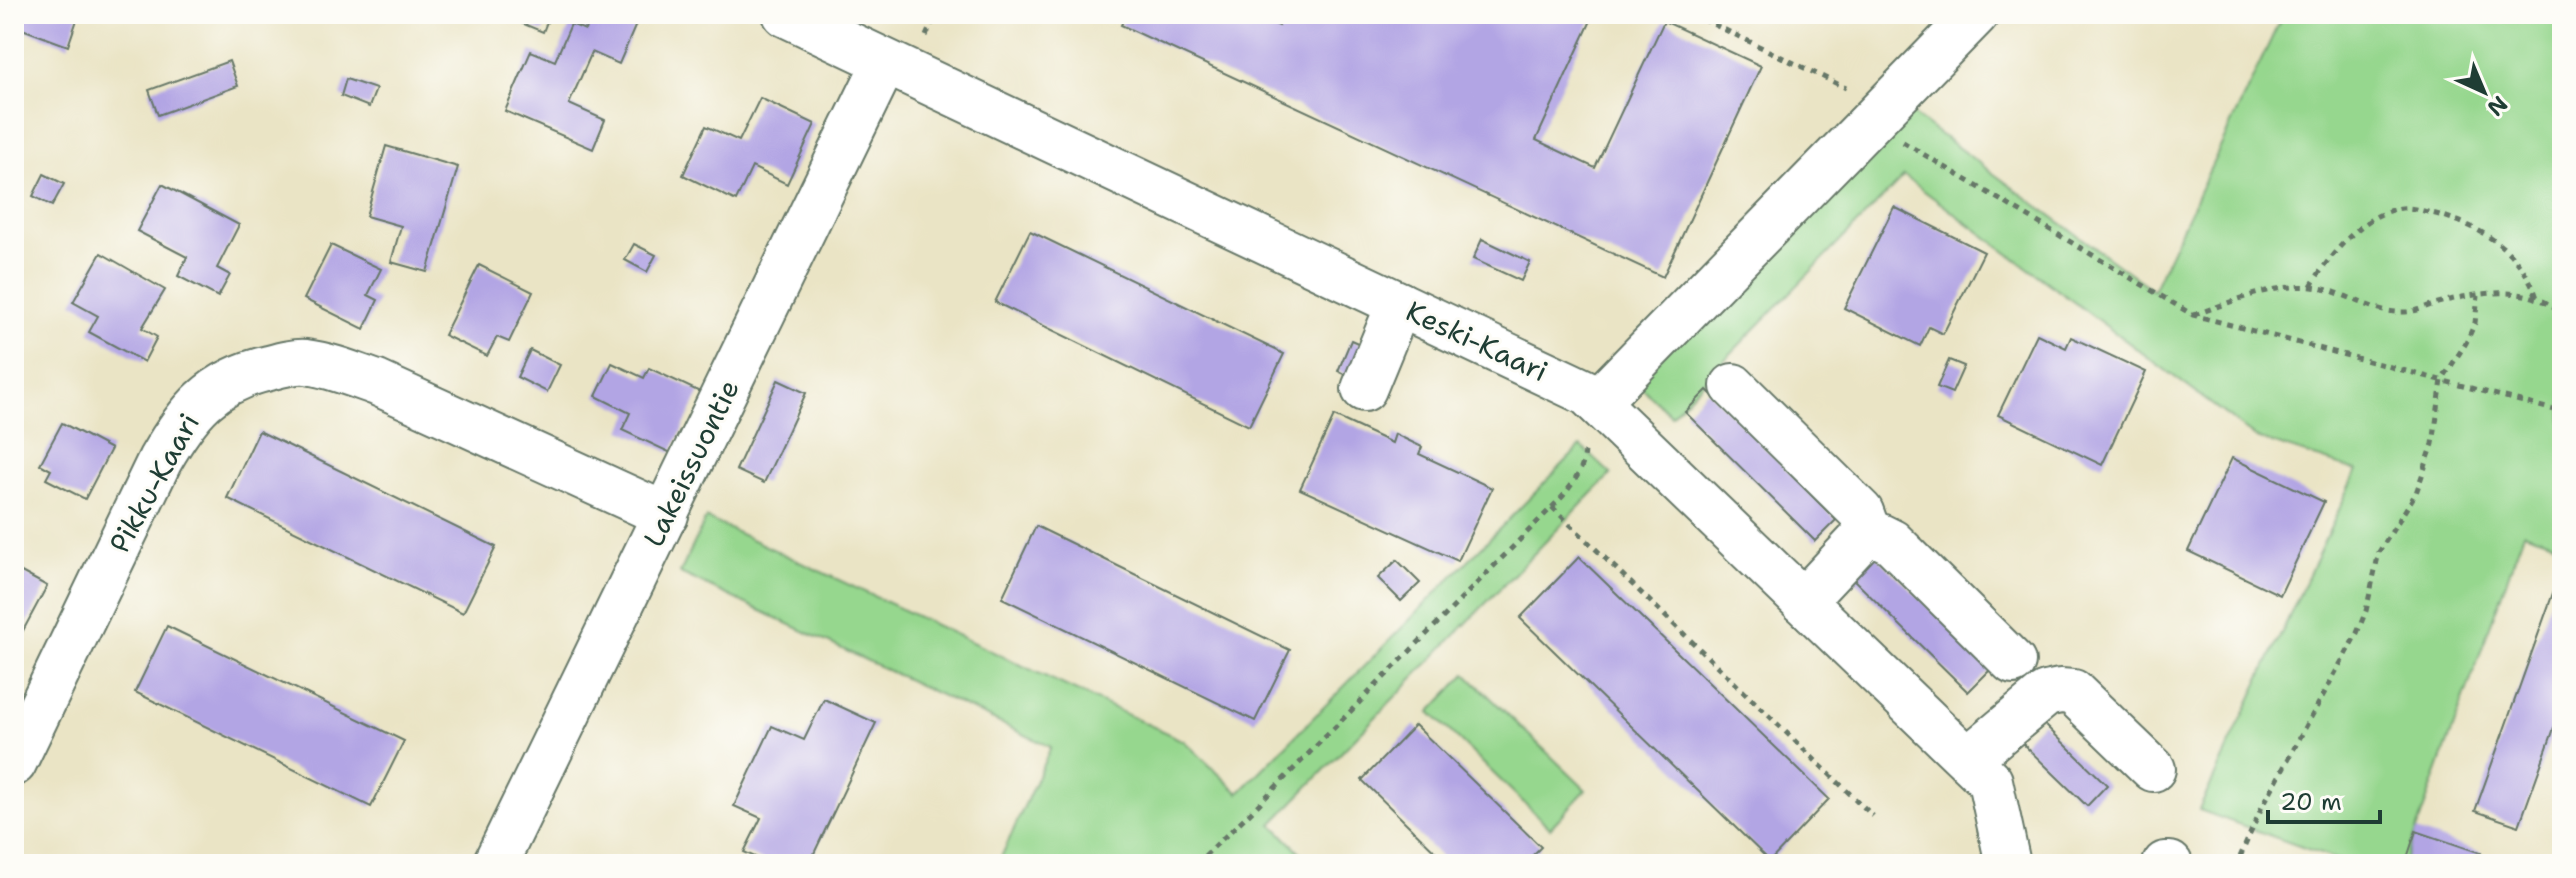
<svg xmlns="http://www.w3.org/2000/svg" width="2576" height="878" font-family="'Shantell Sans',sans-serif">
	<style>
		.green { fill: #96d78e; stroke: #5a8a61; stroke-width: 2 }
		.building { fill: #b2a5e4 }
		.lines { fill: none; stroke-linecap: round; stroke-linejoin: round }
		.minor-casing { stroke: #667767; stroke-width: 48 }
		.path { stroke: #667767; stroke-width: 5; stroke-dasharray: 6 6; stroke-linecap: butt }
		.minor { stroke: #fff; stroke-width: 44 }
		.labels { text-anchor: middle; stroke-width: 6; stroke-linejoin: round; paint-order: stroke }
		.street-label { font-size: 28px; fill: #1f3d34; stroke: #fdfcf7 }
	</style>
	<rect width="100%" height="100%" fill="#fdfcf7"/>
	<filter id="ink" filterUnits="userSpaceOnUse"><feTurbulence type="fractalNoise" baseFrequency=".0125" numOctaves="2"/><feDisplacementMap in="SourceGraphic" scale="16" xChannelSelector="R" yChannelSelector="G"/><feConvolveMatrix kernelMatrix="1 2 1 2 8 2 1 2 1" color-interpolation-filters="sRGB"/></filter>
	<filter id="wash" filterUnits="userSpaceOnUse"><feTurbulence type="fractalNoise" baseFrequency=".006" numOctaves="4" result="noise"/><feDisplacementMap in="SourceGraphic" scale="32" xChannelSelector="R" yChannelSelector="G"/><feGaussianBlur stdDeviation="1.8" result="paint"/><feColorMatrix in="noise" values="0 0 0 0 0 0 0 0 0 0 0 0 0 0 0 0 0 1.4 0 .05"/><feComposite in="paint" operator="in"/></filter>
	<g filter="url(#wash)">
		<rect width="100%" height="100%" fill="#eae4c5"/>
		<g class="green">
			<polygon points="2283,14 2562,14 2562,545 2524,532 2404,864 2349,864 2199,810 2357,471 2257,438 1904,176 1671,415 1631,378 1897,103 2153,290"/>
			<polygon points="1581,446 1611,474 1272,824 1312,864 1232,864 1228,861 1224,864 998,864 1051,747 680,573 706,518 1184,741 1239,793"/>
			<polygon points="1466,674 1586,790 1550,828 1430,712"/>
		</g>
		<g id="blocks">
			<g class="building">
				<polygon points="14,14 79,14 68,46 14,26"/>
				<polygon points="510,14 550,14 543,32 509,18"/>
				<polygon points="592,14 617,14 637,22 619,64 592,52 569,104 605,120 593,149 505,111 531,51 555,61 571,24 585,30"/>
				<polygon points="1126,14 1252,14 1279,26 1284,14 1594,14 1536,140 1595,168 1664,21 1761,66 1663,277 1121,25"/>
				<polygon points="229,61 238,86 158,115 149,90"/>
				<polygon points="346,79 376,89 369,107 341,96"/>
				<polygon points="760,98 815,124 787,184 752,167 736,201 683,175 706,126 739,141"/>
				<polygon points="386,146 458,167 427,272 391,262 401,226 366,216"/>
				<polygon points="44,174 64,184 52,206 33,196"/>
				<polygon points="162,184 239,225 217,268 230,275 218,297 178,276 187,257 137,231"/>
				<polygon points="1894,207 1984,252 1943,334 1929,327 1920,346 1844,308"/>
				<polygon points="1030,231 1284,354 1249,426 995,302"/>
				<polygon points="1482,239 1530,262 1521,281 1473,259"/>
				<polygon points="634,244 656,255 647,272 625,260"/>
				<polygon points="331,245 381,269 368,295 378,300 364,329 304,299"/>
				<polygon points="101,253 165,290 142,328 157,337 144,362 89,332 98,316 73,302"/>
				<polygon points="479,265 533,292 509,342 497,337 487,356 444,335"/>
				<polygon points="2037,334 2066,348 2071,337 2146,372 2102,465 1998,415"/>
				<polygon points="1351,340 1369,348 1355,379 1338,371"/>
				<polygon points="530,350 560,365 547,392 517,377"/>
				<polygon points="1949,360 1964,366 1952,393 1937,387"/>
				<polygon points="612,363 644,378 649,368 700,392 671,453 622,430 630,413 596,396"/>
				<polygon points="778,380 806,393 764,483 736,470"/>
				<polygon points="1707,390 1836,520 1815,541 1685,412"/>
				<polygon points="1334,416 1392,443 1395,434 1422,447 1419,454 1492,488 1458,561 1300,489"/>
				<polygon points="62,423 111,449 85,499 46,479 51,470 40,464"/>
				<polygon points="259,431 496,547 463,613 227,498"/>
				<polygon points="2232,458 2324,502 2280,595 2188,551"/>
				<polygon points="1036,526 1290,650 1255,721 1002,598"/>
				<polygon points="1870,550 1992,668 1968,692 1847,573"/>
				<polygon points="1579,557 1829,799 1770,861 1520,618"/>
				<polygon points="1397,560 1420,583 1401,601 1378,578"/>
				<polygon points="14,568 47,586 18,640 14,638"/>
				<polygon points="2562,568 2562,706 2519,826 2475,811"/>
				<polygon points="167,626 404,741 371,807 135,692"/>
				<polygon points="824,699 876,723 809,864 770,864 744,852 761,818 734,806 772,726 804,740"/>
				<polygon points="2042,722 2107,785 2087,806 2022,743"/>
				<polygon points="1415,725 1541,847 1524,864 1448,864 1362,780"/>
				<polygon points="2416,831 2481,853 2477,864 2405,864"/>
			</g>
		</g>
	</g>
	<g filter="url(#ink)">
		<use href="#blocks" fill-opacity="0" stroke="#667767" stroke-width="2"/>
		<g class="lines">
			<g class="minor-casing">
				<g id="minor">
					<polyline points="785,14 1587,393 1990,781 2008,864"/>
					<polyline points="1733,386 1861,512 1865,523 1864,536 1803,601"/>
					<polyline points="1364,389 1399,304"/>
					<polyline points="1597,402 1976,14"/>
					<polyline points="1864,536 1880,536 1892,542 2013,662"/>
					<polyline points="1968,759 2046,694 2060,691 2073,692 2153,769"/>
					<path d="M14,763L160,460C188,411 212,381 269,368C280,365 294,361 306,362C330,365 354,375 377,383L666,515"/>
					<polyline points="495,864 885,62"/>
					<polyline points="2165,864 2170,864"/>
				</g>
			</g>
			<g class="path">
				<polyline points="1692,14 1846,88"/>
				<polyline points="926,36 936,14"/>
				<polyline points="1903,142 2193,315 2562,412"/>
				<path d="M2311,286C2329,256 2364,212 2402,208C2411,207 2423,211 2432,213C2478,224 2522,251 2537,298"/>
				<path d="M2194,315C2228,303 2275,283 2312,287C2345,290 2371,314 2405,312C2415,312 2425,307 2434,304C2475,293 2528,282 2562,314"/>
				<polyline points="1552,507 1873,816"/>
				<polyline points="2240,857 2261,809 2357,633 2366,611 2379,552 2416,493 2433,444 2442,380 2466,343 2475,323 2478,296"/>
				<path d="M1196,864L1256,807L1563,496C1574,482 1585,468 1585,449"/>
			</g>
			<use href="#minor" class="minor"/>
		</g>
	</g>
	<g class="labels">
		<g class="street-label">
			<text transform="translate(1477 341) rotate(25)" y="10">Keski-Kaari</text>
			<text transform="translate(691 463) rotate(-64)" y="10">Lakeissuontie</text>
			<text transform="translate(154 483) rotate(-61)" y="10">Pikku-Kaari</text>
		</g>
	</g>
	<rect width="2576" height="878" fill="none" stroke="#fdfcf7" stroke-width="48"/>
	<g transform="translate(2484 92) rotate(136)" stroke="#fdfcf7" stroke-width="6" paint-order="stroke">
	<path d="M0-6L14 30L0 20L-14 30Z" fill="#1f3d34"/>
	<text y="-12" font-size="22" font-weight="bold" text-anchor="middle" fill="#1f3d34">N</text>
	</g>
	<path d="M2268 810v12h112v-12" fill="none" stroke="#1f3d34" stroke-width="4"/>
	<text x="2280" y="810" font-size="24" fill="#1f3d34" stroke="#fdfcf7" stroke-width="6" paint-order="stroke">20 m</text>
</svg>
